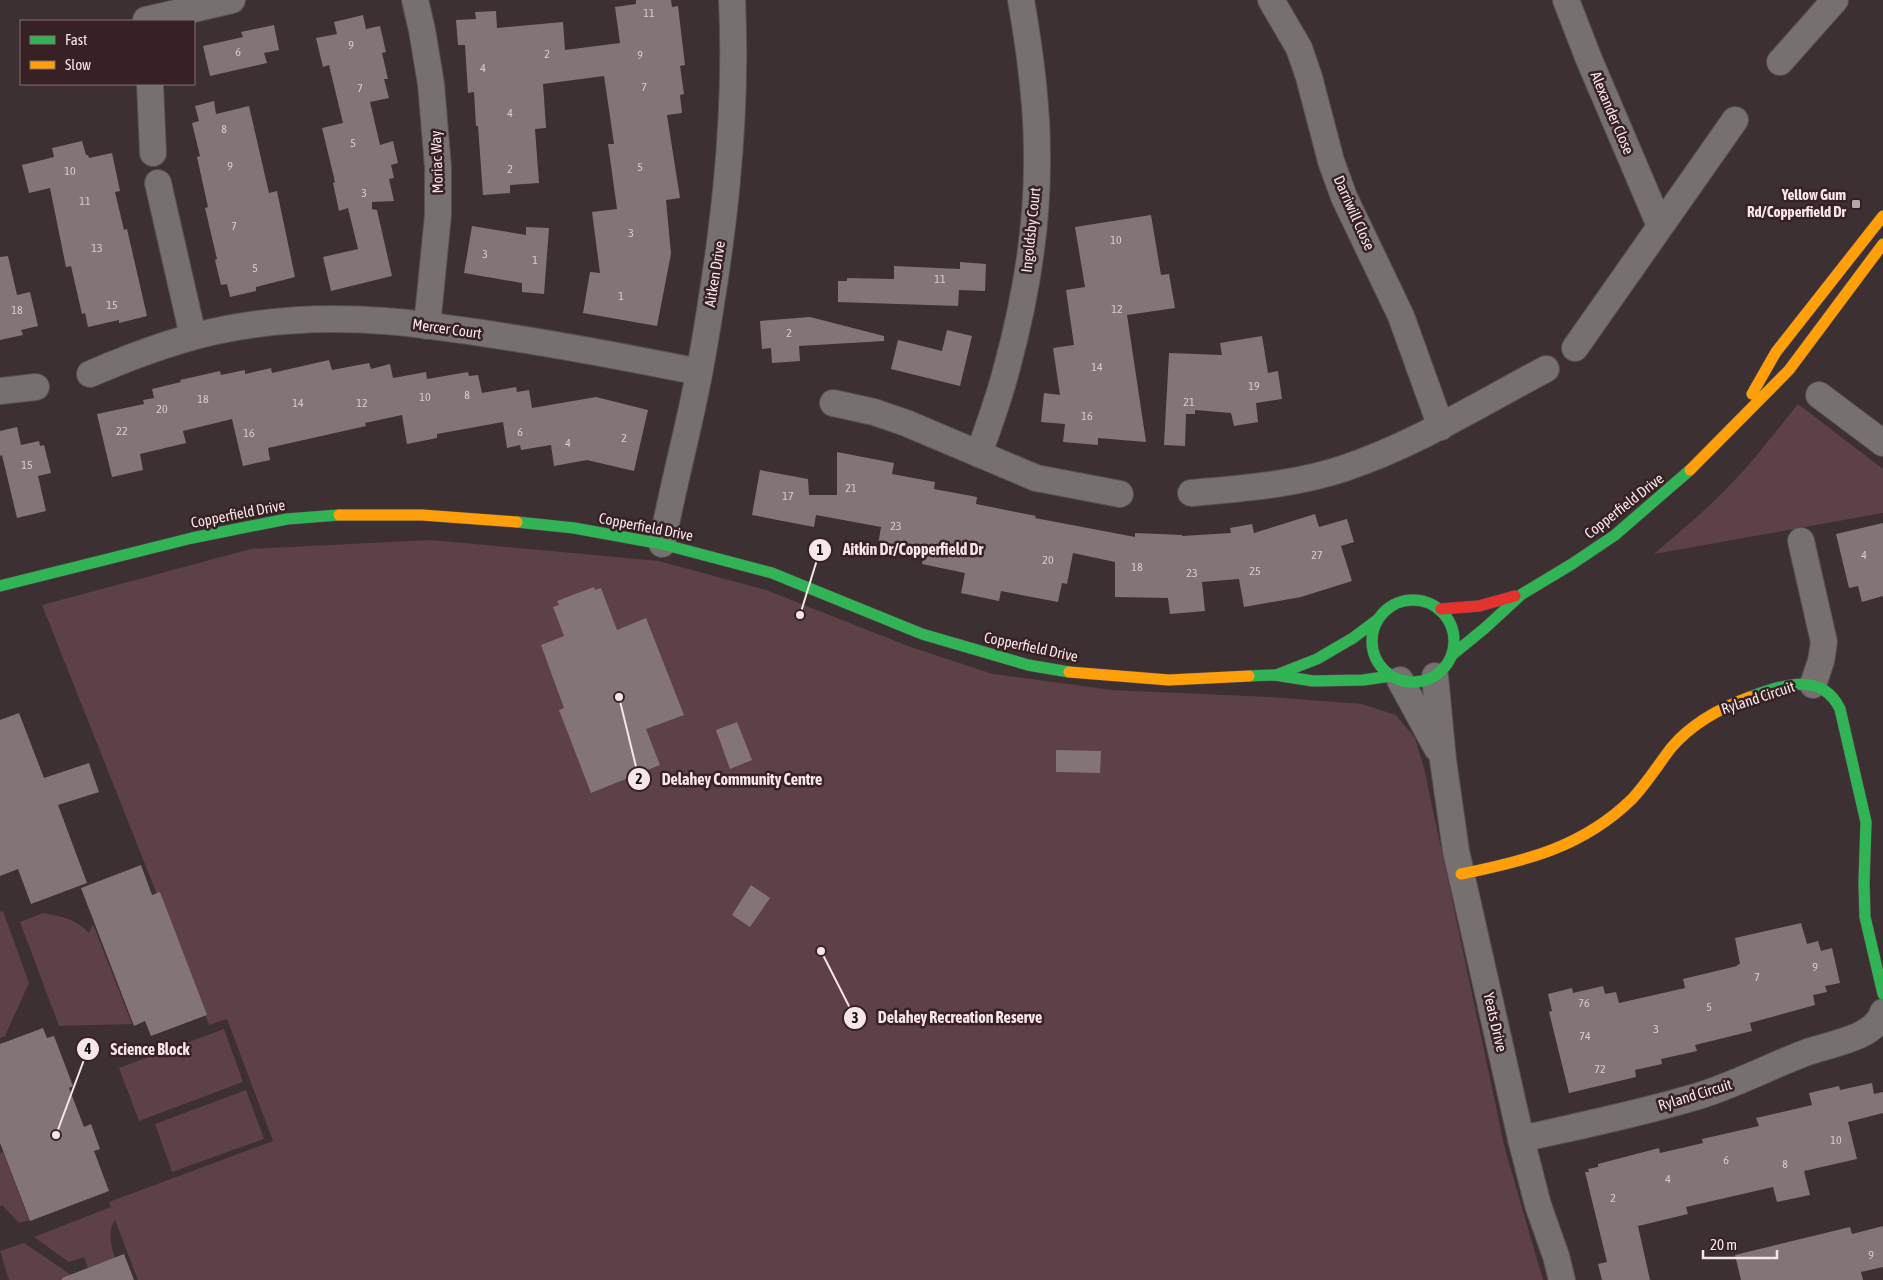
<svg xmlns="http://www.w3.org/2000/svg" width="1883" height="1280" font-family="'Asap Condensed',sans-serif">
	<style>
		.green { fill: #5d4146 }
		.building { fill: #837577 }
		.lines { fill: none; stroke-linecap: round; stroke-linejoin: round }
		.street-casing { stroke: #5a4e50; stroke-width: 28 }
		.fast-casing { stroke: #5a4e50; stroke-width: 12 }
		.slow-casing { stroke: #5a4e50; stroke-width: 12 }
		.jam-casing { stroke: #5a4e50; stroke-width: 12 }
		.street { stroke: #767071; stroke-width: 26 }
		.fast { stroke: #30b455; stroke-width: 11 }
		.slow { stroke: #ff9f0a; stroke-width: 11 }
		.jam { stroke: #e5322d; stroke-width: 11 }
		.poi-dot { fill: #b5a6a8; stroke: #372125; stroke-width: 2 }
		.labels { text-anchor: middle; stroke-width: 5; stroke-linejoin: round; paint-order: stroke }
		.number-label { font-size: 12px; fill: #d9cacc }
		.street-label { font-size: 15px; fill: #f6e6e8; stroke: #372125 }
		.poi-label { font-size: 15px; font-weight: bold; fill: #f6e6e8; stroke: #372125; text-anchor: end }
		.leader { fill: none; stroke: #f6e6e8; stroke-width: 2 }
		.callout-dot { fill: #f6e6e8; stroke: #372125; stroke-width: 2 }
		.mark-label { font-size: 15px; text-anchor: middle; font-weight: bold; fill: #111 }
		.callout-label { font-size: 16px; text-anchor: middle; font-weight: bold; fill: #f6e6e8; stroke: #372125; stroke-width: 5; stroke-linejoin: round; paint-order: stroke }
	</style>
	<rect width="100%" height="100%" fill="#3d3032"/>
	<g class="green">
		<path d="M1798,404L1883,469V513L1654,554C1681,531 1707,509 1731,484C1755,459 1776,431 1798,404Z"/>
		<path d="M431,540L659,561L766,590L908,646L993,674L1112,690L1270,697L1362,704L1396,715L1415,738L1424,768L1505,1149L1543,1280H138L115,1220C107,1231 111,1246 115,1258L88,1268L84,1257L69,1262L34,1237L111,1207L109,1202L273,1141L227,1019L209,1025L42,605L251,549Z"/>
		<polygon points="3,911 29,983 5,1036 0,1038 0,912"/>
		<path d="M43,913C64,917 74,918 89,933L93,924L132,1024L59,1026L20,922Z"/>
		<polygon points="224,1029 243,1082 139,1121 119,1068"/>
		<polygon points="246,1090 264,1139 172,1172 155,1124"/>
		<polygon points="3,1152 29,1220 19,1223 2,1205 0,1206 0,1153"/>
		<polygon points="24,1243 71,1275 75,1280 9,1280 0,1251"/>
	</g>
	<g class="building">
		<polygon points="636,0 671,0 672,7 678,6 685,65 680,66 684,94 680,95 682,113 667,115 680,198 666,200 671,254 657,326 583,313 590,272 600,273 592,212 617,209 608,144 614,144 604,76 543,84 546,128 535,129 539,183 510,185 510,193 483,195 478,126 476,126 474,92 468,93 465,45 458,45 456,20 476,19 475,12 496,11 497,28 563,22 565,50 620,43 615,7 636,4"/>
		<polygon points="363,15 366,29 380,26 386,52 382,53 388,79 384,79 389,98 370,102 380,145 393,141 398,163 391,165 394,178 389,179 394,201 372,202 372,209 377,210 392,276 331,291 323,257 358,249 348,208 339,211 333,183 335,182 322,128 343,123 329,65 323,67 316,38 337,34 334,22"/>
		<polygon points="274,25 279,50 264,53 267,63 210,76 203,46 243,37 241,32"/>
		<polygon points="214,101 216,114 249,106 269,193 277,191 295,277 256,287 256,291 230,297 227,284 221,285 215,260 217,259 205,208 208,207 197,157 200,156 192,123 199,121 195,106"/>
		<polygon points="82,141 86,155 88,155 89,158 112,153 120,191 115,192 124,230 127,229 147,316 119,323 119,320 88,327 85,313 82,314 71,266 66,267 50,188 29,193 22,165 54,157 52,148"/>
		<polygon points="1151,215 1161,275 1169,274 1175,308 1127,315 1146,442 1098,438 1098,445 1063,442 1065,424 1041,422 1044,393 1060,395 1053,348 1074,345 1066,290 1085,287 1075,227"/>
		<polygon points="472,226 526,235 526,227 549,228 544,294 522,292 522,283 464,273"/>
		<polygon points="8,256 17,295 30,292 38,326 21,330 23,335 0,340 0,257"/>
		<polygon points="960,262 986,264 985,291 959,290 958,306 838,302 838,281 847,281 847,278 894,279 894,266 960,269"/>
		<polygon points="810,317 884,336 884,341 799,346 800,361 772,363 771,348 762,349 760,321"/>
		<polygon points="947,330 972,336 960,386 891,369 898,340 942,351"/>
		<polygon points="1262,336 1268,373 1278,371 1282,399 1256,403 1258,422 1234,426 1231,413 1195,410 1195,414 1186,414 1185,446 1164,445 1169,353 1222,355 1220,343"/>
		<polygon points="329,360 332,370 369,363 371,369 390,364 393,378 426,372 427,379 468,372 469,376 478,375 482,393 516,387 517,392 529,390 532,408 596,397 648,410 634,471 587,460 554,466 551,445 521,450 520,445 507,448 503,422 437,434 437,438 407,444 402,415 365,423 366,426 268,448 270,460 243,466 232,419 183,431 186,443 140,454 143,470 112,477 97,414 144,404 143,400 154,398 152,389 181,382 180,380 220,371 221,375 245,370 245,374 271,368 272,373"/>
		<polygon points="17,427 21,445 39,441 40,446 44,445 51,473 38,476 46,511 17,518 2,455 0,456 0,431"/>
		<polygon points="837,452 894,463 892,474 935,482 934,489 977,497 976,504 1036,516 1035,518 1135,537 1135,533 1182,535 1182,536 1231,533 1230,528 1252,524 1254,533 1315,514 1319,527 1347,519 1354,542 1341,546 1352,581 1301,597 1244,607 1239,579 1202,582 1205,611 1170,614 1168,598 1115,597 1115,562 1073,553 1067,584 1062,583 1058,602 1001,591 999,601 961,593 965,573 922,564 924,554 878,545 881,527 816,515 814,527 752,515 760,470 808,479 809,495 837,495"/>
		<polygon points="1883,523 1883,596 1862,602 1858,586 1849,588 1836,534"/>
		<polygon points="594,587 595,590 601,588 617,630 646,618 684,715 646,729 660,765 591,793 559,710 564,708 541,645 564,636 553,607 559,605 557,601"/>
		<polygon points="19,713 44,778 89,763 99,792 58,805 87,883 31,904 18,869 0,876 0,720"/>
		<polygon points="737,722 752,760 730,769 716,730"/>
		<polygon points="1056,750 1101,751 1100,773 1056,772"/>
		<polygon points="141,865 152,895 160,892 207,1015 151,1036 145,1021 134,1026 81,888"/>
		<polygon points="751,885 770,898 750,927 732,915"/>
		<polygon points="1801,923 1807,944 1818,941 1821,951 1832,948 1840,983 1825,986 1827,992 1813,995 1815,1005 1750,1023 1752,1031 1695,1045 1697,1051 1661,1059 1662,1064 1635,1070 1636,1077 1569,1093 1549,1012 1552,1011 1548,994 1572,988 1573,993 1603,986 1605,994 1616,992 1619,1003 1685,988 1683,979 1737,966 1737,965 1740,964 1735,938"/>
		<polygon points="43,1028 47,1038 54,1036 73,1086 69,1088 84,1127 91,1124 100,1149 94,1151 109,1191 30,1221 0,1143 0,1044"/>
		<polygon points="1872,1083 1874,1094 1883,1092 1883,1113 1848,1122 1857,1159 1804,1171 1810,1195 1777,1202 1773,1187 1686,1207 1688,1214 1638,1226 1650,1280 1602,1280 1598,1264 1607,1262 1585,1172 1589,1172 1588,1169 1598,1167 1598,1164 1659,1148 1660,1153 1703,1143 1702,1139 1759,1126 1756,1118 1812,1105 1809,1093 1839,1086 1840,1090"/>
		<polygon points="1883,1226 1883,1267 1861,1272 1863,1280 1741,1280 1735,1255 1850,1227 1852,1234"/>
		<polygon points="124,1254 134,1280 62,1280 62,1278"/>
	</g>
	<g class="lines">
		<g class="street-casing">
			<g id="street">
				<polyline points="415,0 422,30 431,84 438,167 438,215 427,326"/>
				<polyline points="1271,0 1299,48 1309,77 1331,161 1344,197 1401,316 1441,427"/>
				<polyline points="1566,0 1588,57 1660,226"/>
				<polyline points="146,20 232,0"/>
				<polyline points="1780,62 1835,0"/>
				<polyline points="150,84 153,153"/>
				<polyline points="158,183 193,336"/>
				<polyline points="1575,348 1735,120"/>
				<path d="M90,374C134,355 179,338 226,329C278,319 333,317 385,321C415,323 445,328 475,332C550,343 625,357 699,372"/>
				<polyline points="0,391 36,387"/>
				<polyline points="1819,395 1883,443"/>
				<polyline points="833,403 874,412 906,423 1036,478 1120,494"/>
				<path d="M979,454C988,427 999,399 1006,371C1025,302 1038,227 1037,154C1037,103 1030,51 1021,0"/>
				<path d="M1191,493C1243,488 1295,485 1345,468C1416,444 1480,404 1546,369"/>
				<polyline points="1801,541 1824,642 1821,661 1813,685"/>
				<path d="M662,544C673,485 689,428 700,369C722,247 738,125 732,0"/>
				<polyline points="1435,676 1443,760 1456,851 1521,1139 1538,1205 1556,1256 1562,1280"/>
				<polyline points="1400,680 1437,748"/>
				<path d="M1521,1139C1579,1126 1638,1114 1695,1097C1733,1086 1768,1067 1805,1053C1828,1044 1875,1039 1883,1012"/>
			</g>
		</g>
		<g class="fast-casing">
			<g id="fast">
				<polyline points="517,522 574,528 662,544 772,573 922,634 1028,665 1069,672"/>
				<polyline points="0,586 192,538 287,519 339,515"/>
				<circle cx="1413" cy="641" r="41"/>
				<polyline points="1452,655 1485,628 1522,594 1572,564 1615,535 1690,470"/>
				<polyline points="1276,675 1317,659 1353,638 1377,620"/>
				<polyline points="1249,676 1275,675 1313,681 1363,680 1391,676"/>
				<path d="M1750,697C1781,685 1822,671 1840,709L1866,822L1864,883L1865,917L1883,994"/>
			</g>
		</g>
		<g class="slow-casing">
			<g id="slow">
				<polyline points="1752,394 1776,352 1883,216"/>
				<polyline points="1690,470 1789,370 1883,244"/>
				<polyline points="339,515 422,515 517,522"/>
				<polyline points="1069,672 1169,680 1249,676"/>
				<path d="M1461,874C1526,861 1583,847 1632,799C1647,783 1658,765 1671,748C1692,723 1720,708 1750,697"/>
			</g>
		</g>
		<g class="jam-casing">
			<polyline id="jam" points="1441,609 1479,606 1515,596"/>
		</g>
		<use href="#street" class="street"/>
		<use href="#fast" class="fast"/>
		<use href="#slow" class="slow"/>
		<use href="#jam" class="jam"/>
	</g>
	<rect class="poi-dot" x="1851" y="199" width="10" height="10" rx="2.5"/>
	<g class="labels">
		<g class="number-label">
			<text x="649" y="17">11</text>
			<text x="351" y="49">9</text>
			<text x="238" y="56">6</text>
			<text x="547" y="58">2</text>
			<text x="640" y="59">9</text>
			<text x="483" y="72">4</text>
			<text x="644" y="91">7</text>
			<text x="360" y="92">7</text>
			<text x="510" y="117">4</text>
			<text x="224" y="133">8</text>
			<text x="353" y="147">5</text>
			<text x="230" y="170">9</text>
			<text x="640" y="171">5</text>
			<text x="510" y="173">2</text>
			<text x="70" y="175">10</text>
			<text x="364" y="197">3</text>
			<text x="85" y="205">11</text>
			<text x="234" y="230">7</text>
			<text x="631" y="237">3</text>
			<text x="1116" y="244">10</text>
			<text x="97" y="252">13</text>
			<text x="485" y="258">3</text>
			<text x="535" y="264">1</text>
			<text x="255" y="272">5</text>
			<text x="940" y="283">11</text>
			<text x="621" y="300">1</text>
			<text x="112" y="309">15</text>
			<text x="1117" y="313">12</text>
			<text x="17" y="314">18</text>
			<text x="789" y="337">2</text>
			<text x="1097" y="371">14</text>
			<text x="1254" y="390">19</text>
			<text x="467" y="399">8</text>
			<text x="425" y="401">10</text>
			<text x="203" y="403">18</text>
			<text x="1189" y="406">21</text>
			<text x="298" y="407">14</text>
			<text x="362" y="407">12</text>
			<text x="162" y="413">20</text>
			<text x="1087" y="420">16</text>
			<text x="122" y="435">22</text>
			<text x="520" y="436">6</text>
			<text x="249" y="437">16</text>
			<text x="624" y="442">2</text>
			<text x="568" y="447">4</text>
			<text x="27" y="469">15</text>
			<text x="851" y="492">21</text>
			<text x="788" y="500">17</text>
			<text x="896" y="530">23</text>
			<text x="1317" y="559">27</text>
			<text x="1864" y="559">4</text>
			<text x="1048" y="564">20</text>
			<text x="1137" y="571">18</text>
			<text x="1255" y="575">25</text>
			<text x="1192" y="577">23</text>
			<text x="1815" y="971">9</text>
			<text x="1757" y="981">7</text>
			<text x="1584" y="1007">76</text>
			<text x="1709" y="1011">5</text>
			<text x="1656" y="1033">3</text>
			<text x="1585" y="1040">74</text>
			<text x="1600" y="1073">72</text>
			<text x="1836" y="1144">10</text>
			<text x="1726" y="1164">6</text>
			<text x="1785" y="1168">8</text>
			<text x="1668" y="1183">4</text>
			<text x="1613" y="1202">2</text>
			<text x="1871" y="1259">9</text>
		</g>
		<g class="street-label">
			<text transform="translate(1612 113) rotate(67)" y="5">Alexander Close</text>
			<text transform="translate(437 162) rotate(-92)" y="5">Moriac Way</text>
			<text transform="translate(1354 213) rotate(66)" y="5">Darriwill Close</text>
			<text transform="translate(1031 230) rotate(-84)" y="5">Ingoldsby Court</text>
			<text transform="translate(715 274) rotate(-81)" y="5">Aitken Drive</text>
			<text transform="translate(447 329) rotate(8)" y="5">Mercer Court</text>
			<text transform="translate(1624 506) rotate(-38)" y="5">Copperfield Drive</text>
			<text transform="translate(238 514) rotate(-11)" y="5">Copperfield Drive</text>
			<text transform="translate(646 527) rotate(11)" y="5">Copperfield Drive</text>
			<text transform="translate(1031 647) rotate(12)" y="5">Copperfield Drive</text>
			<text transform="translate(1758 698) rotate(-18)" y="5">Ryland Circuit</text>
			<text transform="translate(1495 1022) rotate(77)" y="5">Yeats Drive</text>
			<text transform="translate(1695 1095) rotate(-17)" y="5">Ryland Circuit</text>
		</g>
		<g class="poi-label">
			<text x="1846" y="200">Yellow Gum<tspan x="1846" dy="17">Rd/Copperfield Dr</tspan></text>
		</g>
	</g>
	<path class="leader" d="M800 615L820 550M619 697L639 779M821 951L855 1018M56 1135L88 1049"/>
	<g class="callout-dot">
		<circle cx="800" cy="615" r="5"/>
		<circle cx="619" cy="697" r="5"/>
		<circle cx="821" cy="951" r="5"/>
		<circle cx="56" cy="1135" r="5"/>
		<circle cx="820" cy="550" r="12"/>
		<circle cx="639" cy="779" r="12"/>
		<circle cx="855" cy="1018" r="12"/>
		<circle cx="88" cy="1049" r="12"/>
	</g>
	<g class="mark-label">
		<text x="820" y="555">1</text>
		<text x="639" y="784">2</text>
		<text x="855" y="1023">3</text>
		<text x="88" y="1054">4</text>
	</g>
	<g class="callout-label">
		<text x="913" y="555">Aitkin Dr/Copperfield Dr</text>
		<text x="742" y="785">Delahey Community Centre</text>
		<text x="960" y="1023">Delahey Recreation Reserve</text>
		<text x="150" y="1055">Science Block</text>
	</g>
	<rect x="20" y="20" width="175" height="65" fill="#372125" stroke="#837073"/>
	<rect x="30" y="36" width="25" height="8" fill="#30b455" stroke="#837073"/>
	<text x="65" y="45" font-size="15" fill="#f6e6e8">Fast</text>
	<rect x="30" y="61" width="25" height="8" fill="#ff9f0a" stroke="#837073"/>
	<text x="65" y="70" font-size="15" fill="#f6e6e8">Slow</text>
	<path d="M1703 1250v8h74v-8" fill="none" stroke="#f6e6e8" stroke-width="2.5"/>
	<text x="1710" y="1250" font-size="15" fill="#f6e6e8" stroke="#372125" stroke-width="4" paint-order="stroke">20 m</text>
</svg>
